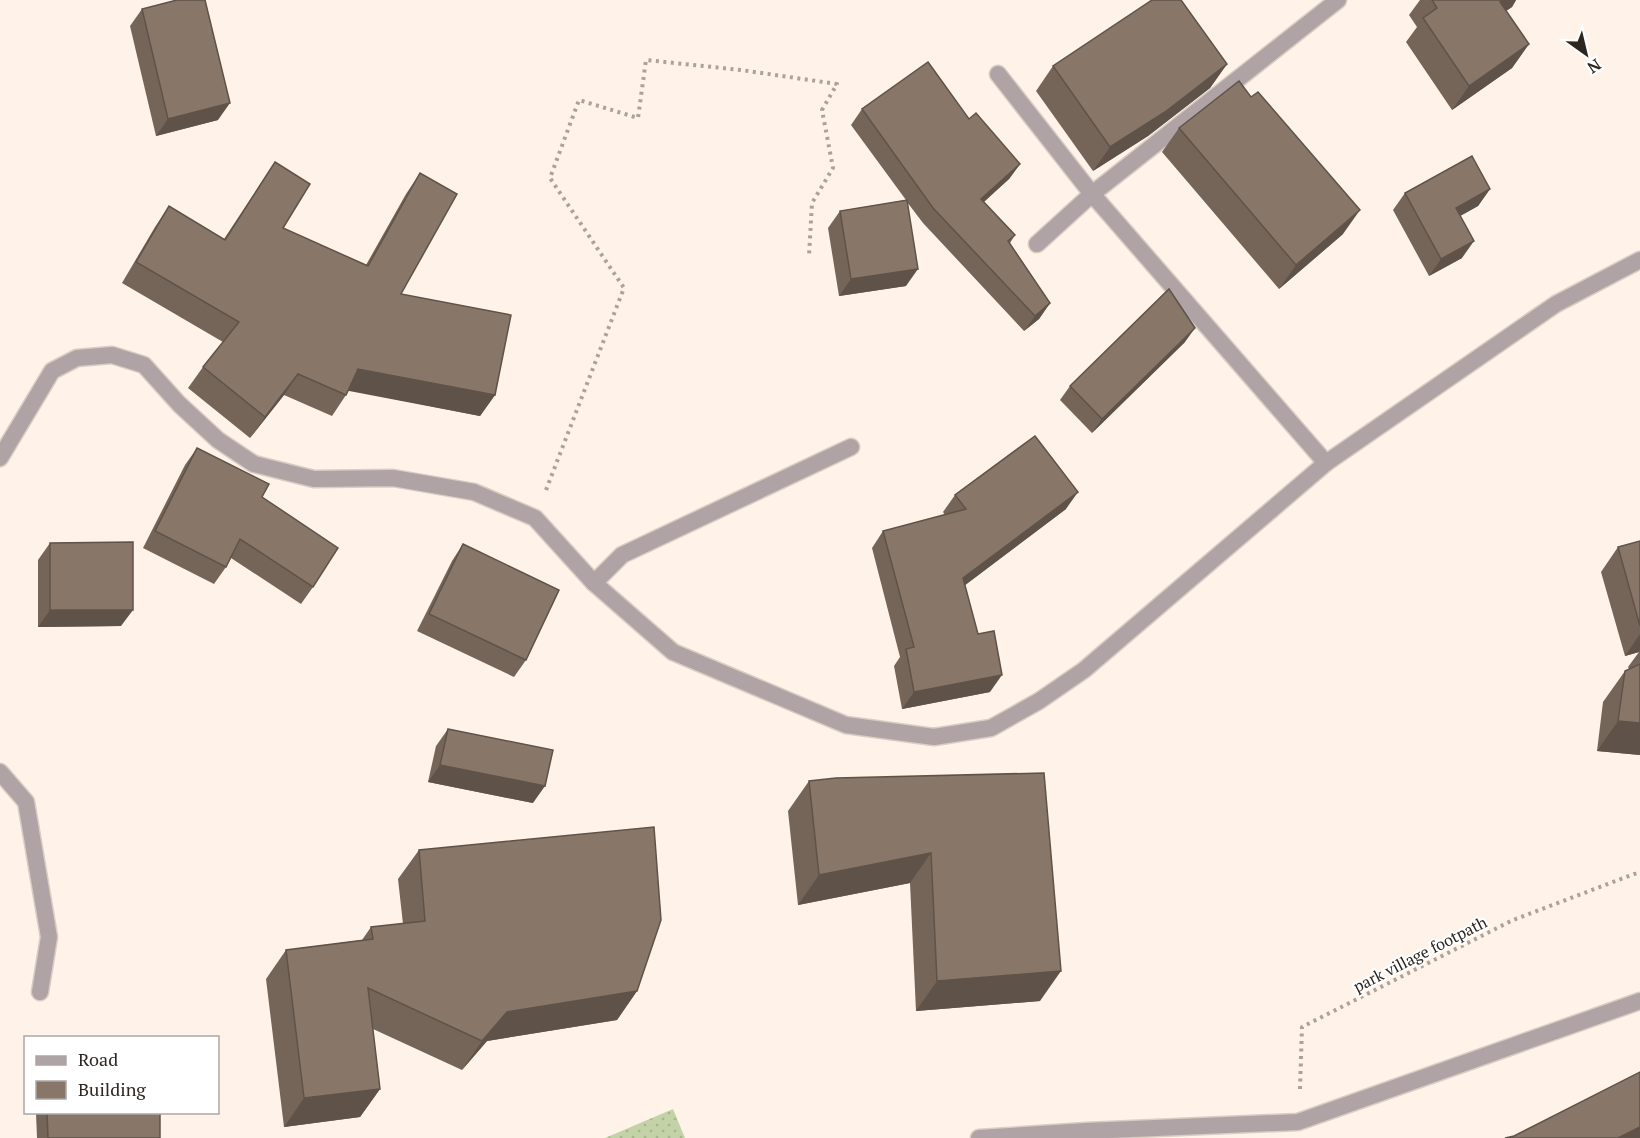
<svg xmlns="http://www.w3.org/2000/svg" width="1640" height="1138" font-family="'PT Serif',serif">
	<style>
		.park { fill: url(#park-dots) }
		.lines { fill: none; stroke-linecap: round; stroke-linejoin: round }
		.service-casing { stroke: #d9cdc4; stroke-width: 19 }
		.minor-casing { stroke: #d9cdc4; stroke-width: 19 }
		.path { stroke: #ada29a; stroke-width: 4; stroke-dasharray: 3 4.5; stroke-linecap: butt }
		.service { stroke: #afa3a5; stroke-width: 16 }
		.minor { stroke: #afa3a5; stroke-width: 16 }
		.wall { fill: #756559 }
		.shaded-wall { fill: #5f5349 }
		.building { fill: #887668; stroke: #5f5349; stroke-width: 1.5 }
		.labels { text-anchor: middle; stroke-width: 4.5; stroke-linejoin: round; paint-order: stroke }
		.street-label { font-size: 16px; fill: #2d251f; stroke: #fff }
	</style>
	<defs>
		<pattern id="park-dots" width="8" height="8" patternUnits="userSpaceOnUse" patternTransform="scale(1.5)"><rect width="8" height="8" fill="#c3d3a7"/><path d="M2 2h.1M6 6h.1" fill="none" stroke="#a8b58f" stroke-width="1.8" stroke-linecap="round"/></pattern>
	</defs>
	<rect width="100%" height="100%" fill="#fff2e8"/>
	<polygon class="park" points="673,1109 685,1138 605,1138"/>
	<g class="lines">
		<g class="service-casing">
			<g id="service">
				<polyline points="594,583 622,555 851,447"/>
				<polyline points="979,1138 1086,1131 1298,1122 1640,1001"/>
			</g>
		</g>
		<g class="minor-casing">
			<g id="minor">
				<polyline points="998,74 1092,194 1326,463"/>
				<polyline points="1037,244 1092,194 1338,0"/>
				<polyline points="0,458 52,371 77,358 112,355 144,365 179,404 218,440 254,464 314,479 393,478 474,492 535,518 594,583 673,652 846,725 934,737 991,728 1039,701 1084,670 1326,463 1556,304 1640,260"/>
				<polyline points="0,772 26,802 49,937 40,992"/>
			</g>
		</g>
		<g class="path">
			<polyline points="546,490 624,288 550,178 579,100 638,118 646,60 741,70 837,84 822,110 833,168 812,203 809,256"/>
			<polyline points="1300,1089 1302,1027 1513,920 1634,874 1640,873"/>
		</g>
		<use href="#service" class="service"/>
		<use href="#minor" class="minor"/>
	</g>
	<g class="wall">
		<polygon points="1420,0 1516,0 1512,7 1506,11 1529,44 1512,68 1452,110 1406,42 1417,27 1409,15"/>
		<polygon points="142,9 218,120 156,136 130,26"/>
		<polygon points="1227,64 1210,88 1148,136 1093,171 1036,91 1053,66"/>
		<polygon points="862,109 969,119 1020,164 1009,179 984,202 1015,235 1010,243 1050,303 1039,319 1024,331 923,223 907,202 906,286 839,296 828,228 840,211 906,200 851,125"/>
		<polygon points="1179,128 1343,234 1279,289 1162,152"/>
		<polygon points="275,162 283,228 366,265 406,194 420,173 401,294 495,395 480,416 349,390 346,395 332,416 284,395 250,438 188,388 203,367 223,342 122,283 155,227 169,206 224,239"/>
		<polygon points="1490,189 1478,206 1460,216 1462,258 1429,276 1393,210 1405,193"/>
		<polygon points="1185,342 1092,433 1060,400 1070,386"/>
		<polygon points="197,448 262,497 313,587 301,604 231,558 226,567 214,584 143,548 185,465"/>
		<polygon points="955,495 1066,509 965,585 990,692 902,709 894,666 900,657 872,548 883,531 945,515 943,512"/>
		<polygon points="1640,541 1640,755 1597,751 1603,702 1625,671 1629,669 1628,667 1639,652 1625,656 1601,572 1618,547"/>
		<polygon points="50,543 121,626 38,627 38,560"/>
		<polygon points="463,544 526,660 514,677 417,631 452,561"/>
		<polygon points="448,729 533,803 428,782 436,746"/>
		<polygon points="1044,773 1040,1001 916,1011 910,883 798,905 788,811 809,781"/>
		<polygon points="419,850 637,991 617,1020 487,1041 462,1070 373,1029 380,1089 360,1117 284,1127 266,979 286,950 362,940 371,927 403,924 398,879"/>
		<polygon points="36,1113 160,1113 160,1138 37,1138"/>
	</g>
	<g class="shaded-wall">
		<polygon points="1503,0 1516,0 1512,7 1483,26 1500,2"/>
		<polygon points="1529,44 1512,68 1452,110 1469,86"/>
		<polygon points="1227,64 1210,88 1148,136 1093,171 1110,147"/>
		<polygon points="230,103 218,120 156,136 168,119"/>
		<polygon points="1020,164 1009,179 970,214 981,199"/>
		<polygon points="1490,189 1478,206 1444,225 1456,208"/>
		<polygon points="1360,210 1343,234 1279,289 1296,265"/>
		<polygon points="1474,241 1462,258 1429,276 1441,259"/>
		<polygon points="918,269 906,286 839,296 851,279"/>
		<polygon points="1050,303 1039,319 1024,331 1035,316"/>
		<polygon points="1195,328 1185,342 1092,433 1102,419"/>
		<polygon points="358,369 495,395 480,416 344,390"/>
		<polygon points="298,374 284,395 250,438 265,417"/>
		<polygon points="1078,492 1066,509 952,595 963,578"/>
		<polygon points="50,610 133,610 121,626 38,627"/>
		<polygon points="1640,634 1640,650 1639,652 1625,656"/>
		<polygon points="1002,675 990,692 902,709 914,692"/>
		<polygon points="1618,721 1640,723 1640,755 1597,751"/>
		<polygon points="440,765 545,786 533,803 428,782"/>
		<polygon points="931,853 910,883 798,905 819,875"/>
		<polygon points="1061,971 1040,1001 916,1011 937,981"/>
		<polygon points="637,991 617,1020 487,1041 462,1070 482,1041 507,1012"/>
		<polygon points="380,1089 360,1117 284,1127 304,1098"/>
		<polygon points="1640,1127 1640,1138 1618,1138"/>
	</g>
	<g class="building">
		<polygon points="177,0 205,0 230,103 168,119 142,9"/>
		<polygon points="1152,0 1181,0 1227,64 1165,112 1110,147 1053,66"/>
		<polygon points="1432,0 1503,0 1500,2 1529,44 1469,86 1423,18 1437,8"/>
		<polygon points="928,62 969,119 976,113 1020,164 981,199 1015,235 1008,241 1050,303 1035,316 933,208 862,109"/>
		<polygon points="1239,81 1251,97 1258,92 1360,210 1296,265 1179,128"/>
		<polygon points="1472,156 1490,189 1456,208 1474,241 1441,259 1405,193"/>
		<polygon points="275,162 310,184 283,228 368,266 420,173 457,194 401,294 511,315 495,395 358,369 346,395 298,374 265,417 203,367 239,322 136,262 169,206 225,240"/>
		<polygon points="907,200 918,269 851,279 840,211"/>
		<polygon points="1169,289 1195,328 1102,419 1070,386"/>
		<polygon points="1035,436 1078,492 963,578 978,634 994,631 1002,675 914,692 906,649 914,647 883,531 966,509 955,495"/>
		<polygon points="197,448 269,484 262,497 338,548 313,587 240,539 226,567 155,531"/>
		<polygon points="1640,541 1640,626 1618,547"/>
		<polygon points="133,542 133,610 50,610 50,543"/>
		<polygon points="463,544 559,590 526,660 429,614"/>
		<polygon points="1640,664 1640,723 1618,721 1625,671"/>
		<polygon points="448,729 553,750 545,786 440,765"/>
		<polygon points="1044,773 1061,971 937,981 931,853 819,875 809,781 836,778"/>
		<polygon points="654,827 661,920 637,991 507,1012 482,1041 368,988 380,1089 304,1098 286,950 373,939 371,927 425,921 419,850"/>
		<polygon points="1640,1072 1640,1127 1618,1138 1505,1138 1514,1136"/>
		<polygon points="47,1113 160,1113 160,1138 48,1138"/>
	</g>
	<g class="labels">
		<g class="street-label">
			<text transform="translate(1420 954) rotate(-27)" y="6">park village footpath</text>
		</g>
	</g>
	<rect x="24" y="1036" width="195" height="78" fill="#ffffff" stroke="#aba8a5" stroke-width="1.5"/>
	<rect x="36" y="1056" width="30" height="9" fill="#afa3a5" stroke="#aba8a5" stroke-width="1.5"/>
	<text x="78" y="1066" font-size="18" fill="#2d251f">Road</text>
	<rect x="36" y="1081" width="30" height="18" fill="#887668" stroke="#aba8a5" stroke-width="1.5"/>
	<text x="78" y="1096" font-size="18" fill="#2d251f">Building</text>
	<g transform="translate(1586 54) rotate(146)" stroke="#ffffff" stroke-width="4.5" paint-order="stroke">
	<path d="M0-4.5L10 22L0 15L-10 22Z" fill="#2d251f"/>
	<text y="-9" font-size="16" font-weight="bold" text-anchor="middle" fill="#2d251f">N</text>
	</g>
</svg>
